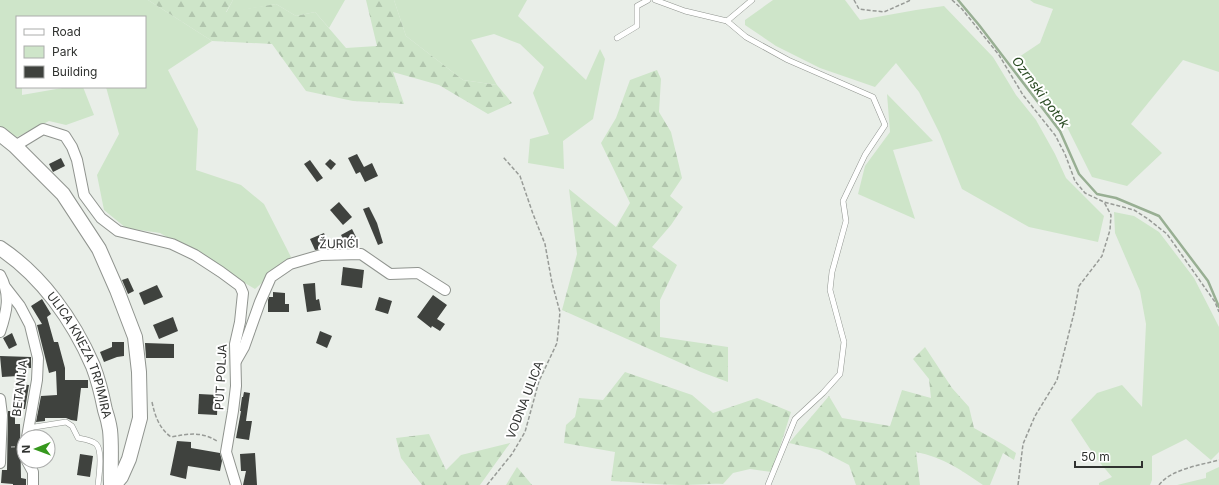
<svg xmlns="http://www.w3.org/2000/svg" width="1219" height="485" font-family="Inter,sans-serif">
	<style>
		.green { fill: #cee5c9 }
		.forest { fill: url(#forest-firs) }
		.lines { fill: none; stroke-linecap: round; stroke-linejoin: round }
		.stream { stroke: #98af93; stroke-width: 2.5 }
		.building { fill: #3f423e }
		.lane-casing { stroke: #90948f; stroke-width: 6 }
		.street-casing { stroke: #90948f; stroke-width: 12 }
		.secondary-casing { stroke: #90948f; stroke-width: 16 }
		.path { stroke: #989b97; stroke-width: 1.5; stroke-dasharray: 4 2; stroke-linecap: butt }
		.lane { stroke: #fff; stroke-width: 5 }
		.street { stroke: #fff; stroke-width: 10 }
		.secondary { stroke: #fff; stroke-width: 14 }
		.labels { text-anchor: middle; stroke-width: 4; stroke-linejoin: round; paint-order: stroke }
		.street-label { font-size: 12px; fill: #303230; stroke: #fff }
		.water-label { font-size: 13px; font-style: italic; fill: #294a22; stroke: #fff }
	</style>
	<defs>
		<pattern id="forest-firs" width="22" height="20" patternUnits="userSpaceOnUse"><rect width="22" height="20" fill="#cee5c9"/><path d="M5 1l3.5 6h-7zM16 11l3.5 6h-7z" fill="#b1c5ad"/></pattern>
	</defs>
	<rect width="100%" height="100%" fill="#e9eee8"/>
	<g class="green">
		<polygon points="0,0 148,0 212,41 168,70 198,129 196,170 241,185 264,204 291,257 255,289 160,233 126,228 104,210 97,175 119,134 106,87 145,87 145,17 17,17 17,87 22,87 22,95 68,87 83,87 94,115 66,125 49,121 15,138 0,126"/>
		<polygon points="233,0 345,0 329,28 315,12 296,16 276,4 226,13"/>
		<polygon points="394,0 527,0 518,16 586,80 600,49 605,59 593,119 563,141 564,169 528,163 530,139 549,134 533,93 544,67 520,44 494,34 471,40 497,85 463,80 406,36"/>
		<polygon points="773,0 845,0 860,20 916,10 944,6 993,57 1016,95 1036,120 1055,154 1066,178 1104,216 1098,242 1029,227 962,189 940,134 919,92 896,63 875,87 820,68 776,46 745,25 745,20"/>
		<polygon points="1030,0 1219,0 1219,72 1183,60 1131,124 1162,153 1127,186 1092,177 1060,113 1016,59 1040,43 1053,9 1034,3"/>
		<polygon points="887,94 933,141 893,150 915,219 858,194 865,166 890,132"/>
		<polygon points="1114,212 1134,216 1159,232 1194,278 1219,327 1219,452 1211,460 1186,439 1152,456 1152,480 1150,485 1099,485 1099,483 1112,477 1096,458 1071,420 1097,393 1122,385 1142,407 1146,324 1140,291 1115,233"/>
		<polygon points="1219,467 1219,485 1177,485 1206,478 1206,473"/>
	</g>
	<g class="forest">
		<polygon points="148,0 233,0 226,12 276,4 296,16 315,12 346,48 377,46 366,0 394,0 406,36 463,80 497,85 512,103 488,114 439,85 393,72 404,104 353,101 306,91 272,44 212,41"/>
		<polygon points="657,70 661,79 659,112 671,132 682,178 670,196 683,207 671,225 652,247 677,265 660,300 660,337 728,347 728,382 701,372 562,310 577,254 569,189 616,227 630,203 601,143 616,118 630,80"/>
		<path d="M925,347L952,388L969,407L974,428L1004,445L1016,453L1014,460L1003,453L990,485H983C961,470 943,457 916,452L920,485H856L849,465L820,450L789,443L829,396L842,418L890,426L902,390L931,398L929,379L913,359Z"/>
		<path d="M625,372L692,395L713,413L757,398L791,412L772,472L750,469L733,473L723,484C710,483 697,485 683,485C659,485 635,482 611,481L615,452L564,443L566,425L575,417L579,398L603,400Z"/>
		<polygon points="429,434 446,470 461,455 510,443 480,485 422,485 401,458 396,438"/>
		<polygon points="517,467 532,485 506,485"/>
	</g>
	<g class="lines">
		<polyline class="stream" points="958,0 979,25 1060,131 1079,174 1097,194 1116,198 1159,216 1208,281 1219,307"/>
	</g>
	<g class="building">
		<polygon points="357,154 364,167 372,163 378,176 365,182 360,172 356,174 348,158"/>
		<polygon points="61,158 65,166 53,172 49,164"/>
		<polygon points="330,159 336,164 331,170 325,164"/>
		<polygon points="310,160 323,178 317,182 304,164"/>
		<polygon points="339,202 352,217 343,225 330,210"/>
		<polygon points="369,207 377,223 383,243 378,245 363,209"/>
		<polygon points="352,229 358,241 348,247 341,235"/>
		<polygon points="324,233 330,248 315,250 310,239"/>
		<polygon points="343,267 364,270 362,288 341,285"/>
		<polygon points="128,278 134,291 128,294 122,280"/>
		<polygon points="315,283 316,300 319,299 321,310 307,312 303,284"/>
		<polygon points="157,285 163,297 144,305 139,293"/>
		<polygon points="273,292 285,293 285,304 289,304 289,312 268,312 268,300 269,297 273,297"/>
		<polygon points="433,295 447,305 437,319 445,324 440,331 432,326 431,328 417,317"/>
		<polygon points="379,297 392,301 388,314 375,310"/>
		<polygon points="42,299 51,314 47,317 54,342 58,342 65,368 65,380 88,380 88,388 81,388 77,421 71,420 66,418 45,418 45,421 36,422 41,396 57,395 56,371 49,373 37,325 42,324 31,306"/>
		<polygon points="173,317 178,331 159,339 153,325"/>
		<polygon points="320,331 332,336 327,348 316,343"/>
		<polygon points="12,333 17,345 9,349 3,338"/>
		<polygon points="112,342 124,342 124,356 117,357 104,362 100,352 112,347"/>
		<polygon points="145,343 174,344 174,358 146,358"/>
		<polygon points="0,356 31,357 31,368 18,368 18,376 2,377"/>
		<polygon points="16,384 29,385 25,409 18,409 18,393 15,393"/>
		<polygon points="244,392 250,393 246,421 252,421 249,440 236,438 241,411 240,411 242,397 243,397"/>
		<polygon points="199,394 218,395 217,415 198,414"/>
		<polygon points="8,411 15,411 15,424 20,424 21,478 26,479 26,485 13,485 13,484 1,483 2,470 7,470"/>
		<polygon points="177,441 191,442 191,448 220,453 222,461 220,471 188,466 186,479 170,475"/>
		<polygon points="255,453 257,485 243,485 246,471 241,471 240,454"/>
		<polygon points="80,454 93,456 90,477 77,475"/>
	</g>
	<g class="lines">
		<g class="lane-casing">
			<g id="lane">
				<polyline points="655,0 685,11 727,21 746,37 788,60 873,97 885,125 865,155 843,201 846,221 832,272 830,290 844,342 840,374 823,393 795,419 768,485"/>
				<polyline points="727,21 752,0"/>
				<polyline points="617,38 637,26 637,6 648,0"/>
				<path d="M28,428L66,422L72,426L78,438C83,439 92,440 96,444C103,450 99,476 98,485"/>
			</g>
		</g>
		<g class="street-casing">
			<g id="street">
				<polyline points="15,146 43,129 65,136 72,147 77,160 84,195 101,218 118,231 172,244 195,255 221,272 240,286 243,293 240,322 235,344 236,386 233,411 226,452 236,485"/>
				<path d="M0,275C11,295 7,311 0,332"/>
				<polyline points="6,288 20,306 30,325 38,358 37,380 27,437"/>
				<polyline points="236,361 244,347 260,302 271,277 290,264 321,255 361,254 390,274 418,273 445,290"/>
				<polyline points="0,399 2,415 0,463"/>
				<polyline points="27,461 33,472 33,485"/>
			</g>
		</g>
		<g class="secondary-casing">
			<g id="secondary">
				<polyline points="0,134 15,146 63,194 99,249 117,290 135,337 139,372 140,418 129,459 121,477 114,485"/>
				<path id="s1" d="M0,248C42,276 73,320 93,366C98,379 102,395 105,410C107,416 109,423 110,430C112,448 110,467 111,485"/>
			</g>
		</g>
		<g class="path">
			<polyline points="854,0 859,9 884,12 911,0"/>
			<polyline points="952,0 962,9 999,55 1023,95 1055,135 1065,154 1075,181 1085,193 1104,202 1134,210 1148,219 1167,234 1215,302 1219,312"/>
			<path d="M152,402C155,416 159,428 171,437C188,434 201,431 217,441"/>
			<polyline points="11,447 24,446"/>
			<polyline points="487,485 512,454 525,432 539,381 557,343 560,312 552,283 545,244 533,214 520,176 503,157"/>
			<polyline points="1018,485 1023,444 1035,416 1057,380 1074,313 1079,286 1102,256 1110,230 1111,215 1104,202"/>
			<path d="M1159,485C1171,469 1201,465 1219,460"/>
		</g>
		<use href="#lane" class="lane"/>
		<use href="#street" class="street"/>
		<use href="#secondary" class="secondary"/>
	</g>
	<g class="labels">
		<g class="street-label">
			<text transform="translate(339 244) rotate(-1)" y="4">ŽURIĆI</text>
			<text dy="4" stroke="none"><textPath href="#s1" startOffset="137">ULICA KNEZA TRPIMIRA</textPath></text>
			<text transform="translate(221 377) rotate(-87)" y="4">PUT POLJA</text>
			<text transform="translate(20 388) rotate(-83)" y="4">BETANIJA</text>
			<text transform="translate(525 400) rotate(-69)" y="4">VODNA ULICA</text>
		</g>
		<g class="water-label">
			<text transform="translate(1041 92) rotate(53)" y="5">Ozrnski potok</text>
		</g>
	</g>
	<rect x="16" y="16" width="130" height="72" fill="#ffffff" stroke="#acadac"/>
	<rect x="24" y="29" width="20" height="6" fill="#ffffff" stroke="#acadac"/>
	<text x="52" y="36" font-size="12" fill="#303230">Road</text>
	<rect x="24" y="46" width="20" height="12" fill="#cee5c9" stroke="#acadac"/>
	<text x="52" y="56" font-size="12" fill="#303230">Park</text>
	<rect x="24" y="66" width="20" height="12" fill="#3f423e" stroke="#acadac"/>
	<text x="52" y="76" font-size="12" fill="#303230">Building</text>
	<g transform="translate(36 449) rotate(269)"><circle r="19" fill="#ffffff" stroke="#acadac"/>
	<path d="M0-3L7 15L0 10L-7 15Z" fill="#36981d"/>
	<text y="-6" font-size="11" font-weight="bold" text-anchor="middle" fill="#303230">N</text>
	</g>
	<path d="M1075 461v6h67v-6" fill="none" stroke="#303230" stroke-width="2"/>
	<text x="1081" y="461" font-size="12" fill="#303230" stroke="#ffffff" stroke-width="3" paint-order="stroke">50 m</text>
</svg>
